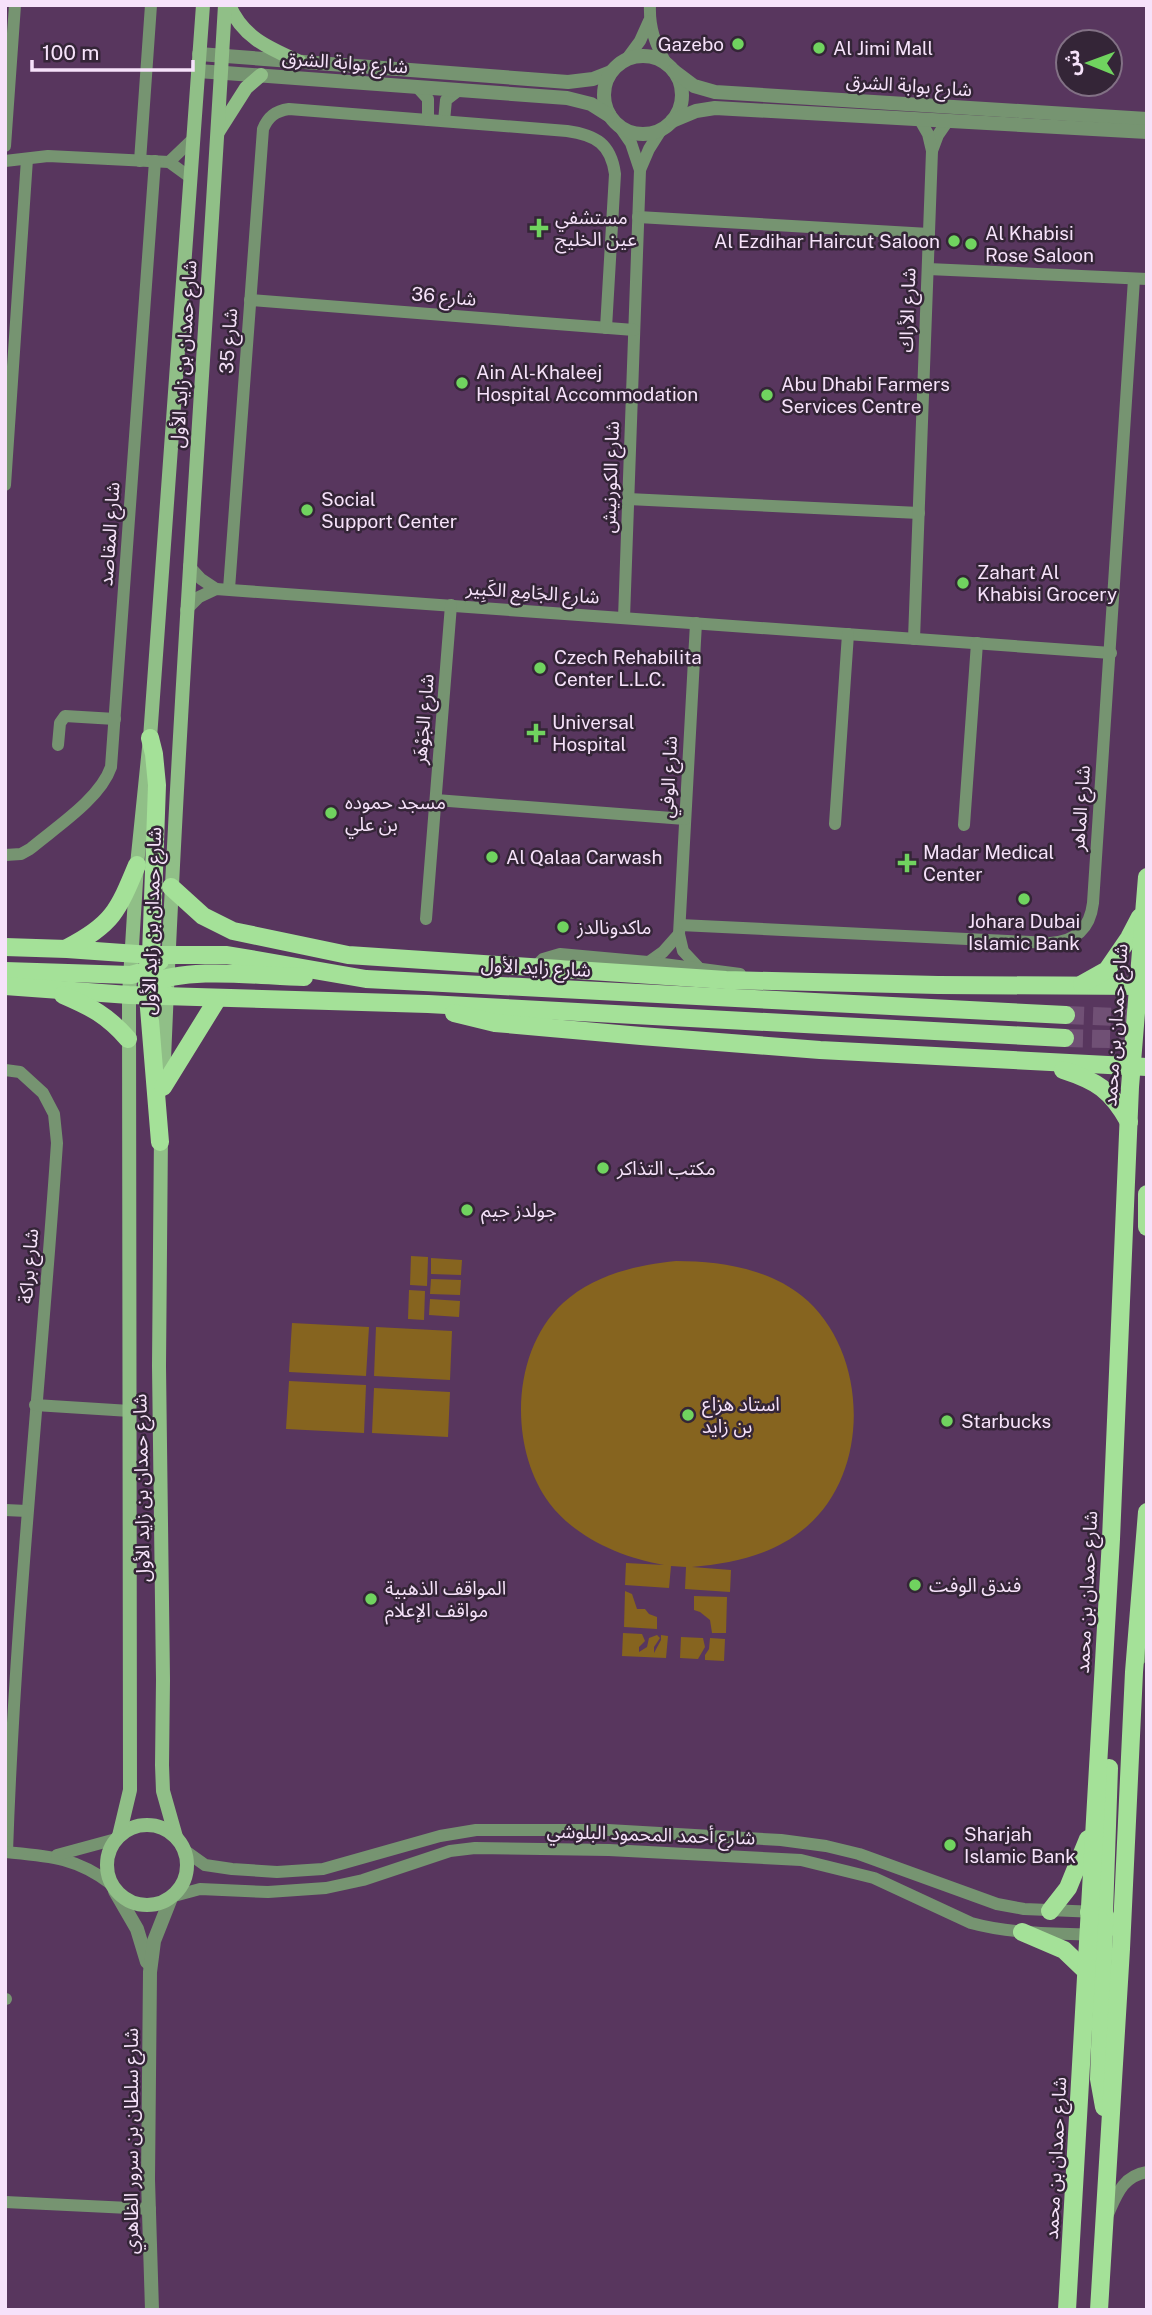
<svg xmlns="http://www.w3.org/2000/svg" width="1152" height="2315" font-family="'Public Sans','Noto Sans Arabic',sans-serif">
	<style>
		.green { fill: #86641f }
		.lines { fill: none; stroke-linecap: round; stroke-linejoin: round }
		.primary-tunnel { stroke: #705075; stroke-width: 18; stroke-dasharray: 18 9; stroke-linecap: butt }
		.minor { stroke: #769471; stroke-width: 12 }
		.tertiary { stroke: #769471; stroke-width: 14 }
		.secondary { stroke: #90bf87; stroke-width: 14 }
		.primary { stroke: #a4e198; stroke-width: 18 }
		.poi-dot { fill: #70d35f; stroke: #342537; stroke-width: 2.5 }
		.labels { text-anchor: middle; stroke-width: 5; stroke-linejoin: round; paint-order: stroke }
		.poi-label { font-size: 19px; fill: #f6e2fa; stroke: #342537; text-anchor: start }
		.street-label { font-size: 19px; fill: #f6e2fa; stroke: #342537 }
	</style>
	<rect width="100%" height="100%" fill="#58365e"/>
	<g class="green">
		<polygon points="411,1256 428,1257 427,1286 410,1285"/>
		<polygon points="431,1258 462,1260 461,1275 431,1274"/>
		<path d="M676,1261C718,1261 767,1268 802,1296C868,1349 873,1472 805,1528C773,1555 733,1563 692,1567L731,1570L730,1592L685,1589L686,1567L671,1566L669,1588L625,1585L626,1563L664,1565C623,1558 576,1538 550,1504C508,1448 511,1351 563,1303C594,1275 636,1265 676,1261Z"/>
		<polygon points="431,1279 461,1280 460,1295 430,1294"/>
		<polygon points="409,1290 425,1291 424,1320 408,1319"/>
		<polygon points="430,1299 460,1301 459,1317 429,1315"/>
		<polygon points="292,1323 369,1327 366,1376 289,1372"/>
		<polygon points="376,1327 452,1331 450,1380 374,1376"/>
		<polygon points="289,1381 366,1385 364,1433 286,1429"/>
		<polygon points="374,1388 450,1392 448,1437 372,1433"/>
		<polygon points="625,1591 632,1594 637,1609 645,1609 649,1614 657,1617 657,1629 624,1627"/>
		<polygon points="694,1596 727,1597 726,1633 712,1633 710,1620 700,1612 694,1610"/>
		<polygon points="623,1633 642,1634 645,1641 639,1647 639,1652 647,1647 649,1638 657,1635 660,1638 654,1647 654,1653 661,1640 661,1635 668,1636 666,1658 622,1656"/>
		<polygon points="681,1637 703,1638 705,1647 698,1659 680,1658"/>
		<polygon points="710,1638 725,1639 724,1661 705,1660 705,1655 709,1649"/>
	</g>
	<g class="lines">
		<g class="primary-tunnel">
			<polyline points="1066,1015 1147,1018"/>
			<polyline points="1065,1038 1147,1040"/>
		</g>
		<g class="minor">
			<path d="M650,5C649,27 655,44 666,63"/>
			<polyline points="626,60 640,41 649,21"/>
			<polyline points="417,87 428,99 428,120"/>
			<polyline points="444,121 446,100 459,90"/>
			<polyline points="620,127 631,143 640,170 624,618"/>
			<polyline points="5,146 15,5"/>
			<polyline points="932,151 938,135 947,122"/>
			<polyline points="5,161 48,156 169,162 191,178"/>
			<polyline points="140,161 151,5"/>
			<polyline points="169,162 194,138"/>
			<polyline points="640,170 649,149 661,130"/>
			<polyline points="638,217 929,234"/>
			<polyline points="928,269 1147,279"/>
			<polyline points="250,300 634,330"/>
			<polyline points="5,485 27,159"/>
			<polyline points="628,499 919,513"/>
			<polyline points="189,566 201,579 216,589"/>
			<path d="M229,589L263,129C268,117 275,111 289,109L567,131C596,135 611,144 615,174L606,328"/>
			<polyline points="186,610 199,597 216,589 1111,653"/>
			<polyline points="696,623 679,934 683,951 699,968"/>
			<polyline points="914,639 932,151 928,134 920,120"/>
			<polyline points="58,745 60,723 65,716 115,719"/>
			<polyline points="436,800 685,819"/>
			<polyline points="835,824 848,634"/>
			<polyline points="964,825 977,643"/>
			<path d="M5,855L21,854L30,849C56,827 100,799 111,767L155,161"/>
			<polyline points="426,919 451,605"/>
			<path d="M680,925L1050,943C1075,942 1090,929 1093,903L1134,279"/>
			<polyline points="649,962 663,952 679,934"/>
			<polyline points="533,969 543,959 560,954 648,962 740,974"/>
			<path d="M5,1070L20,1072L43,1093L54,1114L57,1143C41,1379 15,1615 7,1852"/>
			<polyline points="35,1405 130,1411"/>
			<polyline points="5,1510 27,1511"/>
			<polyline points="1140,1659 1147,1637"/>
			<polyline points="184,1850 205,1865 232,1869 277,1872 323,1869 440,1836 476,1830 608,1830 781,1840 826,1846 859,1854 997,1904 1024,1909 1097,1912"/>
			<path d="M5,1852C48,1856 76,1857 111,1884"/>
			<polyline points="57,1855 116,1839"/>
			<path d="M174,1896L200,1889L268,1892L326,1888L363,1880L450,1851L475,1848L609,1850L801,1860L874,1878L971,1923C1011,1934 1053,1933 1095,1935"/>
			<polyline points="5,1999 6,1999"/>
			<polyline points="5,2202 150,2209"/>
			<path d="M1108,2214C1117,2194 1123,2176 1147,2172"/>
		</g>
		<g class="tertiary">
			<polyline points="199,54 568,82 593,79 611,72"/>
			<circle cx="643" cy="95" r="39"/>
			<polyline points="198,71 567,98 591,104 610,116"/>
			<polyline points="674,71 694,86 715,92 1147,119"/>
			<polyline points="672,121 696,111 715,108 1147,132"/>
			<polyline points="115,1891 137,1929 147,1962"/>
			<polyline points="152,2310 148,2180 150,1972 154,1941 171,1898"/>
		</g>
		<g class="secondary">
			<path d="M229,5C243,38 269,48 300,62"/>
			<polyline points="218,132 246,88 261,75"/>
			<path d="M163,1085C177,725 204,365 225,5"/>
			<polyline points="161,1133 159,1366 163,1680 162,1765 163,1791 176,1837"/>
			<circle cx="147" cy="1865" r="40"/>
			<polyline points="119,1836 130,1790 129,995 137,865 150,738 203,5"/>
		</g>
		<g class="primary">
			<polyline points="150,738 154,754 157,785 151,955 156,981 167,996"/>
			<polyline points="171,887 203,916 233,931 348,955 726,980 938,985 1147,986"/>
			<polyline points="5,947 67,949 151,955 227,955 366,979 1066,1015"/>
			<path d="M67,948C112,925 118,911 137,865"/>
			<polyline points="5,971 131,975 145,971 160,961"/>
			<polyline points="147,984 160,1142"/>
			<path d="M148,984C190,966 257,976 304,977"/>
			<polyline points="1082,984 1107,970 1129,938 1140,917"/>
			<polyline points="5,986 129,995 428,1004 1065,1038"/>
			<path d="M63,995C91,1007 107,1015 128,1039"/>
			<polyline points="454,1013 495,1023 641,1036 820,1050 1147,1067"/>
			<path d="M1063,1070C1097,1081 1111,1090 1129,1122"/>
			<polyline points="163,1087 218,998"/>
			<polyline points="1147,1194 1147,1227"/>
			<polyline points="1109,1768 1104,1913 1110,1927"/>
			<polyline points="1050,1911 1068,1888 1088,1839"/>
			<polyline points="1089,1912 1098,1917 1104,1929 1099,2079 1104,2107"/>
			<polyline points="1022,1932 1064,1950 1087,1972"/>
			<polyline points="1067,2310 1111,1539 1130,1087 1147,877"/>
			<polyline points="1099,2310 1121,1949 1134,1672 1147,1512"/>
		</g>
	</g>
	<g class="poi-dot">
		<circle cx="738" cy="44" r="7"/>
		<circle cx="819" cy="48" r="7"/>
		<path d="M535.5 217.5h7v7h7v7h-7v7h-7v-7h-7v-7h7z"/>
		<circle cx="954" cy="241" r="7"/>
		<circle cx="971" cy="244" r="7"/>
		<circle cx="462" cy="383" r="7"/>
		<circle cx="767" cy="395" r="7"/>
		<circle cx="307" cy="510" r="7"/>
		<circle cx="963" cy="583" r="7"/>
		<circle cx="540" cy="668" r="7"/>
		<path d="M532.5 722.5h7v7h7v7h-7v7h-7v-7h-7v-7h7z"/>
		<circle cx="331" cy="813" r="7"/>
		<circle cx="492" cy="857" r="7"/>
		<path d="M903.5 852.5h7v7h7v7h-7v7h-7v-7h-7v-7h7z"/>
		<circle cx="1024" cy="899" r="7"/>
		<circle cx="563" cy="927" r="7"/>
		<circle cx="603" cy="1168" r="7"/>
		<circle cx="467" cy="1210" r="7"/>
		<circle cx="688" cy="1415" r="7"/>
		<circle cx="947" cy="1421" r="7"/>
		<circle cx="915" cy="1585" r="7"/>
		<circle cx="371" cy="1599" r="7"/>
		<circle cx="950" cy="1845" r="7"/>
	</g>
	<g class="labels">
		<g class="poi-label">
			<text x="724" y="51" text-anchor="end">Gazebo</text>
			<text x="833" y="55">Al Jimi Mall</text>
			<text x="555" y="224">مستشفي<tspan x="555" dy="22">عين الخليج</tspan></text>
			<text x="985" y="240">Al Khabisi<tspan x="985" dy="22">Rose Saloon</tspan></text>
			<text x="940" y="248" text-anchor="end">Al Ezdihar Haircut Saloon</text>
			<text x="476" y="379">Ain Al-Khaleej<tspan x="476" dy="22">Hospital Accommodation</tspan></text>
			<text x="781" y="391">Abu Dhabi Farmers<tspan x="781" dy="22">Services Centre</tspan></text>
			<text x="321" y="506">Social<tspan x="321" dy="22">Support Center</tspan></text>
			<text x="977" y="579">Zahart Al<tspan x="977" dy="22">Khabisi Grocery</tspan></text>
			<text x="554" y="664">Czech Rehabilita<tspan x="554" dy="22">Center L.L.C.</tspan></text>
			<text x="552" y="729">Universal<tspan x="552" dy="22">Hospital</tspan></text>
			<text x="345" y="809">مسجد حموده<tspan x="345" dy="22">بن علي</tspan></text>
			<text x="923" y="859">Madar Medical<tspan x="923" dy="22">Center</tspan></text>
			<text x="506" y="864">Al Qalaa Carwash</text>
			<text x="1024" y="928" text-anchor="middle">Johara Dubai<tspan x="1024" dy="22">Islamic Bank</tspan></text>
			<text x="577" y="934">ماكدونالدز</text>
			<text x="617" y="1175">مكتب التذاكر</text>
			<text x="481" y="1217">جولدز جيم</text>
			<text x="702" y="1411">استاد هزاع<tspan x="702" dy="22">بن زايد</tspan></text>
			<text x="961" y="1428">Starbucks</text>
			<text x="929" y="1592">فندق الوفت</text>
			<text x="385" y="1595">المواقف الذهبية<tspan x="385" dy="22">مواقف الإعلام</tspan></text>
			<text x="964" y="1841">Sharjah<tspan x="964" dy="22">Islamic Bank</tspan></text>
		</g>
		<g class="street-label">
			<text transform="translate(345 62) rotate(4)" y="7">شارع بوابة الشرق</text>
			<text transform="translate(909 85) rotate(4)" y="7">شارع بوابة الشرق</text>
			<text transform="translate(444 296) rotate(5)" y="7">شارع 36</text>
			<text transform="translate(907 310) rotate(-88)" y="7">شارع الأراك</text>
			<text transform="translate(228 341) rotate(-86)" y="7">شارع 35</text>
			<text transform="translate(183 354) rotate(-86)" y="7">شارع حمدان بن زايد الأول</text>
			<text transform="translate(610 477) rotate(-88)" y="7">شارع الكورنيش</text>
			<text transform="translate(109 534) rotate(-86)" y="7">شارع المقاصد</text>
			<text transform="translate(533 592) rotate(4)" y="7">شارع الجَامِع الكَبِير</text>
			<text transform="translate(423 719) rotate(-85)" y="7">شارع الجَوْهَر</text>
			<text transform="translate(668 777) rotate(-87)" y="7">شارع الوفي</text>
			<text transform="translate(1080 808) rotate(-86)" y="7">شارع الماهر</text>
			<text transform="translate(151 921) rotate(-88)" y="7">شارع حمدان بن زايد الأول</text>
			<text transform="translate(536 967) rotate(3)" y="7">شارع زايد الأول</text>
			<text transform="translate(1115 1025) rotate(-86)" y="7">شارع حمدان بن محمد</text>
			<text transform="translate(28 1266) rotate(-85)" y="7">شارع براكة</text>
			<text transform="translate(141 1488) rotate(-91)" y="7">شارع حمدان بن زايد الأول</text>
			<text transform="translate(1086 1592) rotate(-87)" y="7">شارع حمدان بن محمد</text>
			<text transform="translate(651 1834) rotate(2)" y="7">شارع أحمد المحمود البلوشي</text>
			<text transform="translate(131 2141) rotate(-90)" y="7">شارع سلطان بن سرور الظاهري</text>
			<text transform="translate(1055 2158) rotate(-87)" y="7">شارع حمدان بن محمد</text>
		</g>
	</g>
	<rect width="1152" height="2315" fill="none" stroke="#f6e2fa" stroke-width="14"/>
	<g transform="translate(1089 63) rotate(271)"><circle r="33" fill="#342537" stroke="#827185" stroke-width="2"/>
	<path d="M0-5L12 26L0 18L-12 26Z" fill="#70d35f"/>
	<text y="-10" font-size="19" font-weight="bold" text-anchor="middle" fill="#f6e2fa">ش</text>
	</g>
	<path d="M32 60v10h161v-10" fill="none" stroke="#f6e2fa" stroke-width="3.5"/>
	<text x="42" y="60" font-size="21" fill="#f6e2fa" stroke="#342537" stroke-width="5" paint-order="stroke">100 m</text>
</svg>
